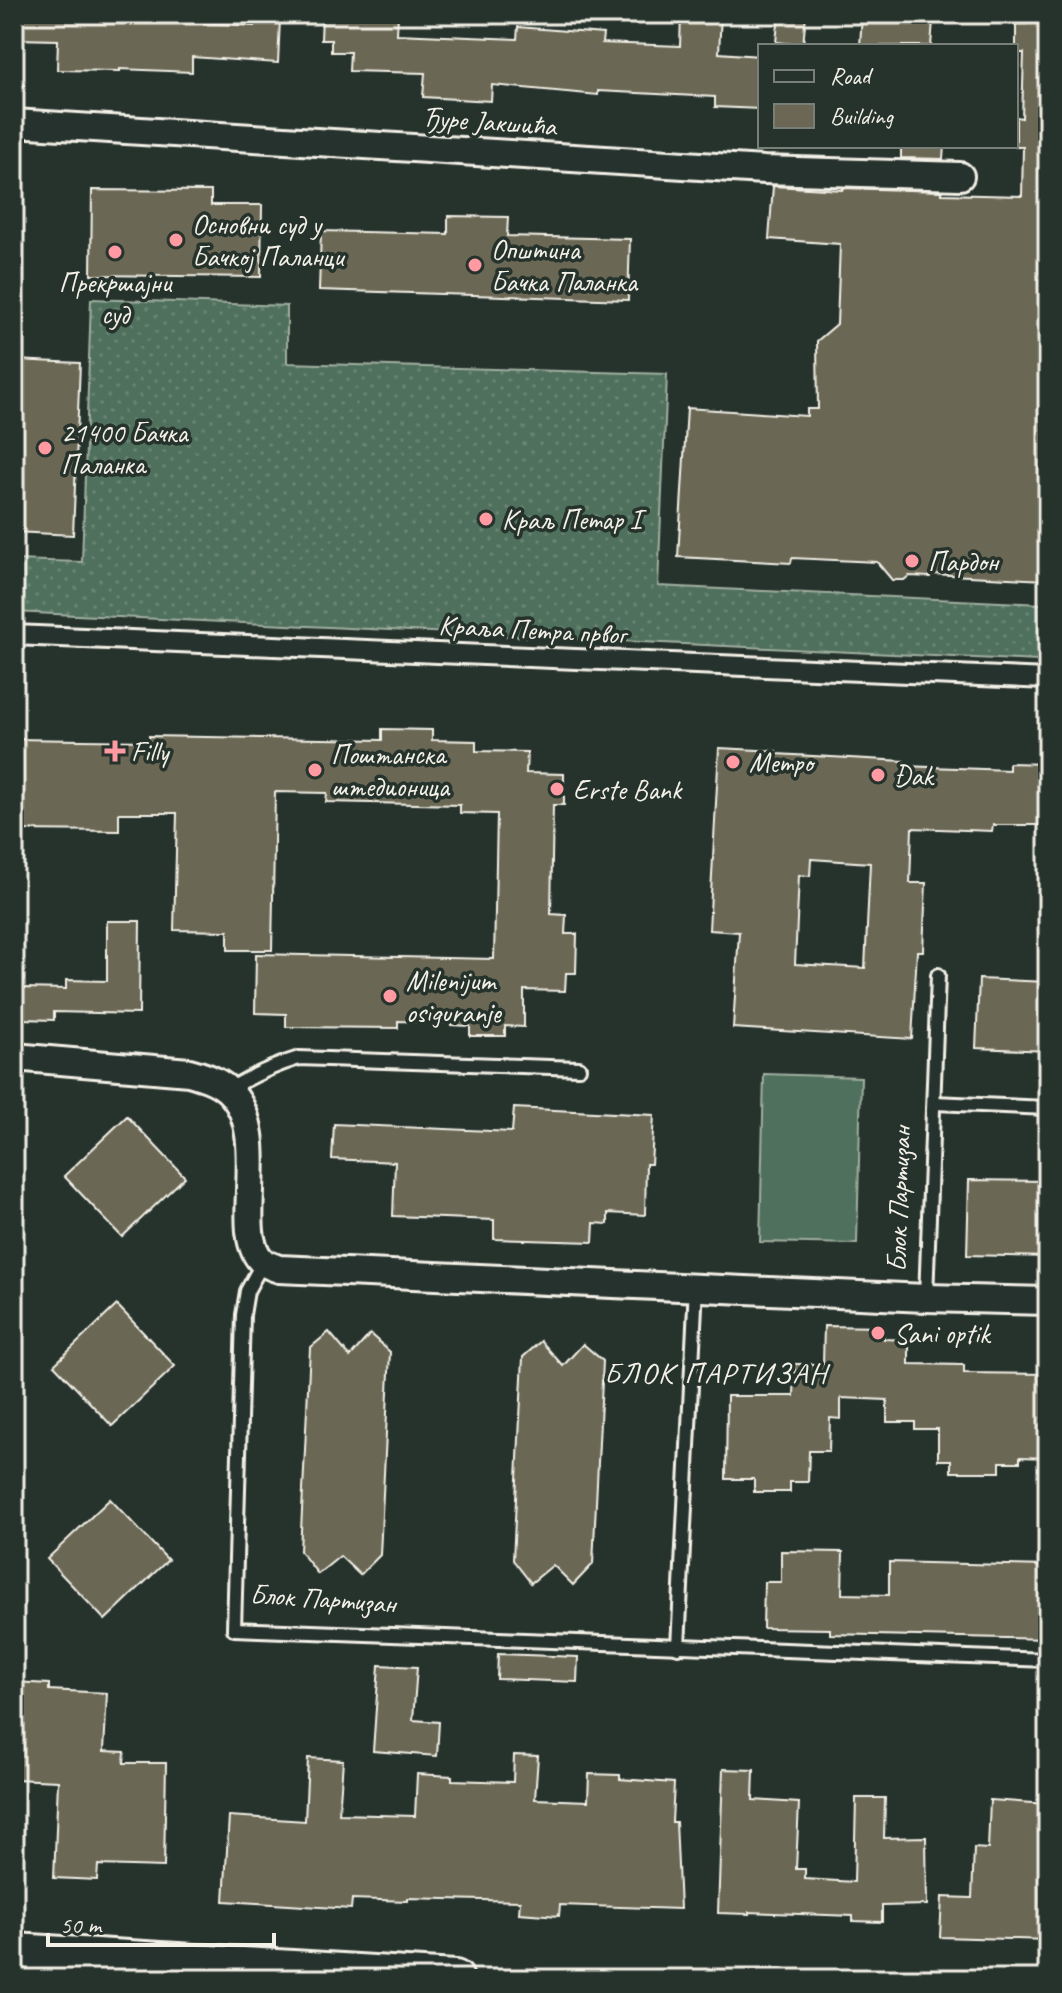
<svg xmlns="http://www.w3.org/2000/svg" width="1062" height="1993" font-family="Caveat,sans-serif">
	<style>
		.grass { fill: url(#grass-dots); stroke: #a2b0a2; stroke-width: 2 }
		.garden { fill: #4f705b; stroke: #a2b0a2; stroke-width: 2 }
		.building { fill: #6b6754; stroke: #f4f1e8; stroke-width: 2; fill-rule: evenodd }
		.lines { fill: none; stroke-linecap: round; stroke-linejoin: round }
		.service-casing { stroke: #f4f1e8; stroke-width: 18 }
		.pedestrian-casing { stroke: #f4f1e8; stroke-width: 24 }
		.minor-casing { stroke: #f4f1e8; stroke-width: 32 }
		.secondary-casing { stroke: #f4f1e8; stroke-width: 42 }
		.service { stroke: #26332d; stroke-width: 12 }
		.pedestrian { stroke: #26332d; stroke-width: 18 }
		.minor { stroke: #26332d; stroke-width: 26 }
		.secondary { stroke: #26332d; stroke-width: 36 }
		.poi-dot { fill: #ff9aa2; stroke: #26332d; stroke-width: 3 }
		.labels { text-anchor: middle; stroke-width: 7; stroke-linejoin: round; paint-order: stroke }
		.street-label { font-size: 28px; fill: #f4f1e8; stroke: #26332d }
		.poi-label { font-size: 28px; fill: #f4f1e8; stroke: #26332d; text-anchor: start }
		.neighbourhood-label { font-size: 30px; letter-spacing: 2px; fill: #f4f1e8; stroke: #26332d }
	</style>
	<defs>
		<pattern id="grass-dots" width="8" height="8" patternUnits="userSpaceOnUse" patternTransform="scale(2)"><rect width="8" height="8" fill="#4f705b"/><path d="M2 2h.1M6 6h.1" fill="none" stroke="#698573" stroke-width="1.8" stroke-linecap="round"/></pattern>
	</defs>
	<rect width="100%" height="100%" fill="#26332d"/>
	<filter id="ink" filterUnits="userSpaceOnUse"><feTurbulence type="fractalNoise" baseFrequency=".0125" numOctaves="2"/><feDisplacementMap in="SourceGraphic" scale="16" xChannelSelector="R" yChannelSelector="G"/><feConvolveMatrix kernelMatrix="1 2 1 2 8 2 1 2 1" color-interpolation-filters="sRGB"/></filter>
	<g filter="url(#ink)">
		<polygon class="grass" points="91,299 287,306 287,363 667,374 658,586 1042,604 1038,661 14,612 14,560 82,562"/>
		<polygon class="garden" points="764,1074 861,1077 857,1244 760,1242"/>
		<g class="building">
			<polygon points="14,14 194,14 193,22 254,26 254,17 280,19 278,63 192,57 192,72 120,69 120,71 57,70 58,40 14,39"/>
			<polygon points="322,14 398,14 397,34 517,39 518,27 603,34 602,43 680,46 681,14 721,14 719,53 760,56 760,109 715,107 715,97 598,91 598,95 492,85 491,101 423,97 425,73 349,71 350,52 331,52 331,40 321,40"/>
			<polygon points="779,14 806,14 803,45 776,42"/>
			<polygon points="862,14 931,14 931,20 933,20 931,46 860,46"/>
			<polygon points="1026,14 1048,14 1048,508 1045,580 931,574 930,577 909,576 904,580 892,580 877,562 792,558 791,563 678,557 687,408 807,416 807,409 818,409 817,341 837,324 840,244 769,239 773,186 842,190 842,188 942,191 942,194 1022,196 1023,147 1016,147 1016,117 1022,118 1024,53 1016,53 1016,24 1026,24"/>
			<polygon points="901,146 944,146 943,159 901,158"/>
			<polygon points="92,190 211,191 211,205 262,205 261,277 91,275"/>
			<polygon points="448,216 508,217 507,236 630,239 628,300 319,290 321,231 448,234"/>
			<polygon points="14,360 80,363 73,535 14,532"/>
			<polygon points="382,729 432,730 432,740 476,741 476,751 527,752 526,773 564,774 564,805 553,805 551,914 566,915 565,934 577,934 576,973 566,973 565,991 524,990 524,1027 505,1026 505,1036 470,1036 470,1026 451,1025 451,1023 398,1021 398,1028 286,1027 286,1014 255,1013 256,954 494,959 497,814 460,813 460,805 326,802 327,793 275,792 272,950 228,950 228,931 174,930 177,813 119,813 119,831 14,830 14,739 149,741 149,736 382,740"/>
			<path d="M719,748L776,751V754L904,761V766L1009,770V763L1048,764V825H993L992,831L912,828L910,883H926L923,951H917L912,1039L733,1028L739,932L709,930ZM811,859L870,863L865,968L795,964L799,875L810,876Z"/>
			<polygon points="107,921 140,921 139,1014 54,1012 54,1020 23,1019 23,988 66,989 66,980 107,981"/>
			<polygon points="979,979 1048,982 1048,1051 976,1048"/>
			<polygon points="514,1108 654,1115 651,1164 646,1164 645,1215 608,1213 608,1224 594,1223 593,1242 494,1239 494,1220 393,1216 395,1162 332,1159 334,1124 512,1132"/>
			<polygon points="127,1116 185,1177 122,1237 64,1176"/>
			<polygon points="969,1180 1048,1181 1048,1257 967,1255"/>
			<polygon points="117,1305 175,1366 112,1426 54,1365"/>
			<polygon points="824,1326 884,1327 884,1339 909,1340 909,1364 964,1365 964,1373 1048,1374 1048,1458 1020,1457 1020,1462 1000,1462 1000,1472 951,1472 951,1460 938,1460 938,1429 915,1429 915,1422 887,1422 887,1400 841,1398 841,1419 830,1418 829,1451 809,1451 808,1482 790,1482 790,1492 754,1492 754,1479 726,1479 727,1396 794,1396 795,1364 823,1364"/>
			<polygon points="329,1332 350,1357 370,1334 390,1352 380,1555 360,1575 340,1556 318,1574 300,1551 310,1348"/>
			<polygon points="541,1341 563,1366 583,1344 603,1361 593,1564 573,1585 553,1565 531,1583 513,1560 523,1357"/>
			<polygon points="110,1499 168,1560 105,1620 47,1559"/>
			<polygon points="781,1551 843,1552 842,1594 889,1595 889,1562 1048,1566 1048,1639 830,1634 830,1629 763,1628 764,1582 781,1582"/>
			<polygon points="498,1654 578,1657 577,1682 497,1679"/>
			<polygon points="379,1665 417,1667 413,1720 439,1722 437,1756 373,1751"/>
			<polygon points="14,1682 49,1684 49,1690 107,1693 104,1751 125,1752 124,1763 166,1763 164,1867 98,1865 97,1880 54,1878 58,1781 14,1779"/>
			<polygon points="514,1755 538,1756 535,1799 588,1801 589,1774 620,1775 620,1779 674,1783 672,1822 676,1822 680,1909 560,1905 559,1916 519,1913 520,1901 408,1898 408,1901 352,1899 351,1909 224,1901 229,1816 305,1821 308,1758 343,1760 339,1814 415,1816 417,1774 452,1776 452,1780 513,1782"/>
			<polygon points="723,1769 754,1770 753,1800 799,1803 796,1869 805,1869 805,1879 854,1882 856,1798 885,1798 884,1838 926,1837 927,1905 882,1906 882,1922 853,1921 853,1916 749,1912 749,1914 718,1913"/>
			<polygon points="990,1800 1048,1804 1048,1940 940,1937 942,1897 972,1898 974,1848 988,1849"/>
		</g>
		<g class="lines">
			<g class="service-casing">
				<g id="service">
					<path d="M228,1090C251,1076 273,1066 299,1058L579,1068"/>
					<polyline points="934,1103 1048,1108"/>
					<polyline points="263,1262 247,1291 243,1315 234,1629 1048,1660"/>
					<polyline points="926,1298 938,975"/>
					<polyline points="678,1647 696,1286"/>
				</g>
			</g>
			<g class="pedestrian-casing">
				<polyline id="pedestrian" points="14,635 1048,679"/>
			</g>
			<g class="minor-casing">
				<g id="minor">
					<polyline points="14,123 764,170 960,176"/>
					<path d="M14,1057L189,1072C203,1076 217,1080 228,1090C275,1134 229,1233 263,1262C267,1265 274,1267 279,1269L926,1298L1048,1301"/>
				</g>
			</g>
			<g class="secondary-casing">
				<polyline id="secondary" points="14,1952 455,1979"/>
			</g>
			<use href="#service" class="service"/>
			<use href="#pedestrian" class="pedestrian"/>
			<use href="#minor" class="minor"/>
			<use href="#secondary" class="secondary"/>
		</g>
	</g>
	<g class="poi-dot">
		<circle cx="176" cy="240" r="8"/>
		<circle cx="115" cy="252" r="8"/>
		<circle cx="475" cy="265" r="8"/>
		<circle cx="45" cy="448" r="8"/>
		<circle cx="486" cy="519" r="8"/>
		<circle cx="912" cy="561" r="8"/>
		<path d="M111 739h8v8h8v8h-8v8h-8v-8h-8v-8h8z"/>
		<circle cx="733" cy="762" r="8"/>
		<circle cx="315" cy="770" r="8"/>
		<circle cx="878" cy="775" r="8"/>
		<circle cx="557" cy="789" r="8"/>
		<circle cx="390" cy="996" r="8"/>
		<circle cx="878" cy="1333" r="8"/>
	</g>
	<g class="labels">
		<g class="street-label">
			<text transform="translate(489 121) rotate(4)" y="10">Ђуре Јакшића</text>
			<text transform="translate(532 629) rotate(3)" y="10">Краља Петра првог</text>
			<text transform="translate(898 1199) rotate(-88)" y="10">Блок Партизан</text>
			<text transform="translate(323 1598) rotate(4)" y="10">Блок Партизан</text>
		</g>
		<g class="poi-label">
			<text x="192" y="234">Основни суд у<tspan x="192" dy="32">Бачкој Паланци</tspan></text>
			<text x="491" y="259">Општина<tspan x="491" dy="32">Бачка Паланка</tspan></text>
			<text x="115" y="292" text-anchor="middle">Прекршајни<tspan x="115" dy="32">суд</tspan></text>
			<text x="61" y="442">21400 Бачка<tspan x="61" dy="32">Паланка</tspan></text>
			<text x="502" y="529">Краљ Петар I</text>
			<text x="928" y="571">Пардон</text>
			<text x="131" y="761">Filly</text>
			<text x="331" y="764">Поштанска<tspan x="331" dy="32">штедионица</tspan></text>
			<text x="749" y="772">Метро</text>
			<text x="894" y="785">Đak</text>
			<text x="573" y="799">Erste Bank</text>
			<text x="406" y="990">Milenijum<tspan x="406" dy="32">osiguranje</tspan></text>
			<text x="894" y="1343">Sani optik</text>
		</g>
		<g class="neighbourhood-label">
			<text x="716" y="1383">БЛОК ПАРТИЗАН</text>
		</g>
	</g>
	<rect width="1062" height="1993" fill="none" stroke="#26332d" stroke-width="48"/>
	<rect x="24" y="24" width="1014" height="1945" fill="none" stroke="#f4f1e8" stroke-width="3" filter="url(#ink)"/>
	<rect x="758" y="44" width="260" height="104" fill="#26332d" stroke="#787f78" stroke-width="2"/>
	<rect x="774" y="70" width="40" height="12" fill="#26332d" stroke="#787f78" stroke-width="2"/>
	<text x="830" y="84" font-size="24" fill="#f4f1e8">Road</text>
	<rect x="774" y="104" width="40" height="24" fill="#6b6754" stroke="#787f78" stroke-width="2"/>
	<text x="830" y="124" font-size="24" fill="#f4f1e8">Building</text>
	<path d="M48 1933v12h226v-12" fill="none" stroke="#f4f1e8" stroke-width="4"/>
	<text x="60" y="1933" font-size="24" fill="#f4f1e8" stroke="#26332d" stroke-width="6" paint-order="stroke">50 m</text>
</svg>
